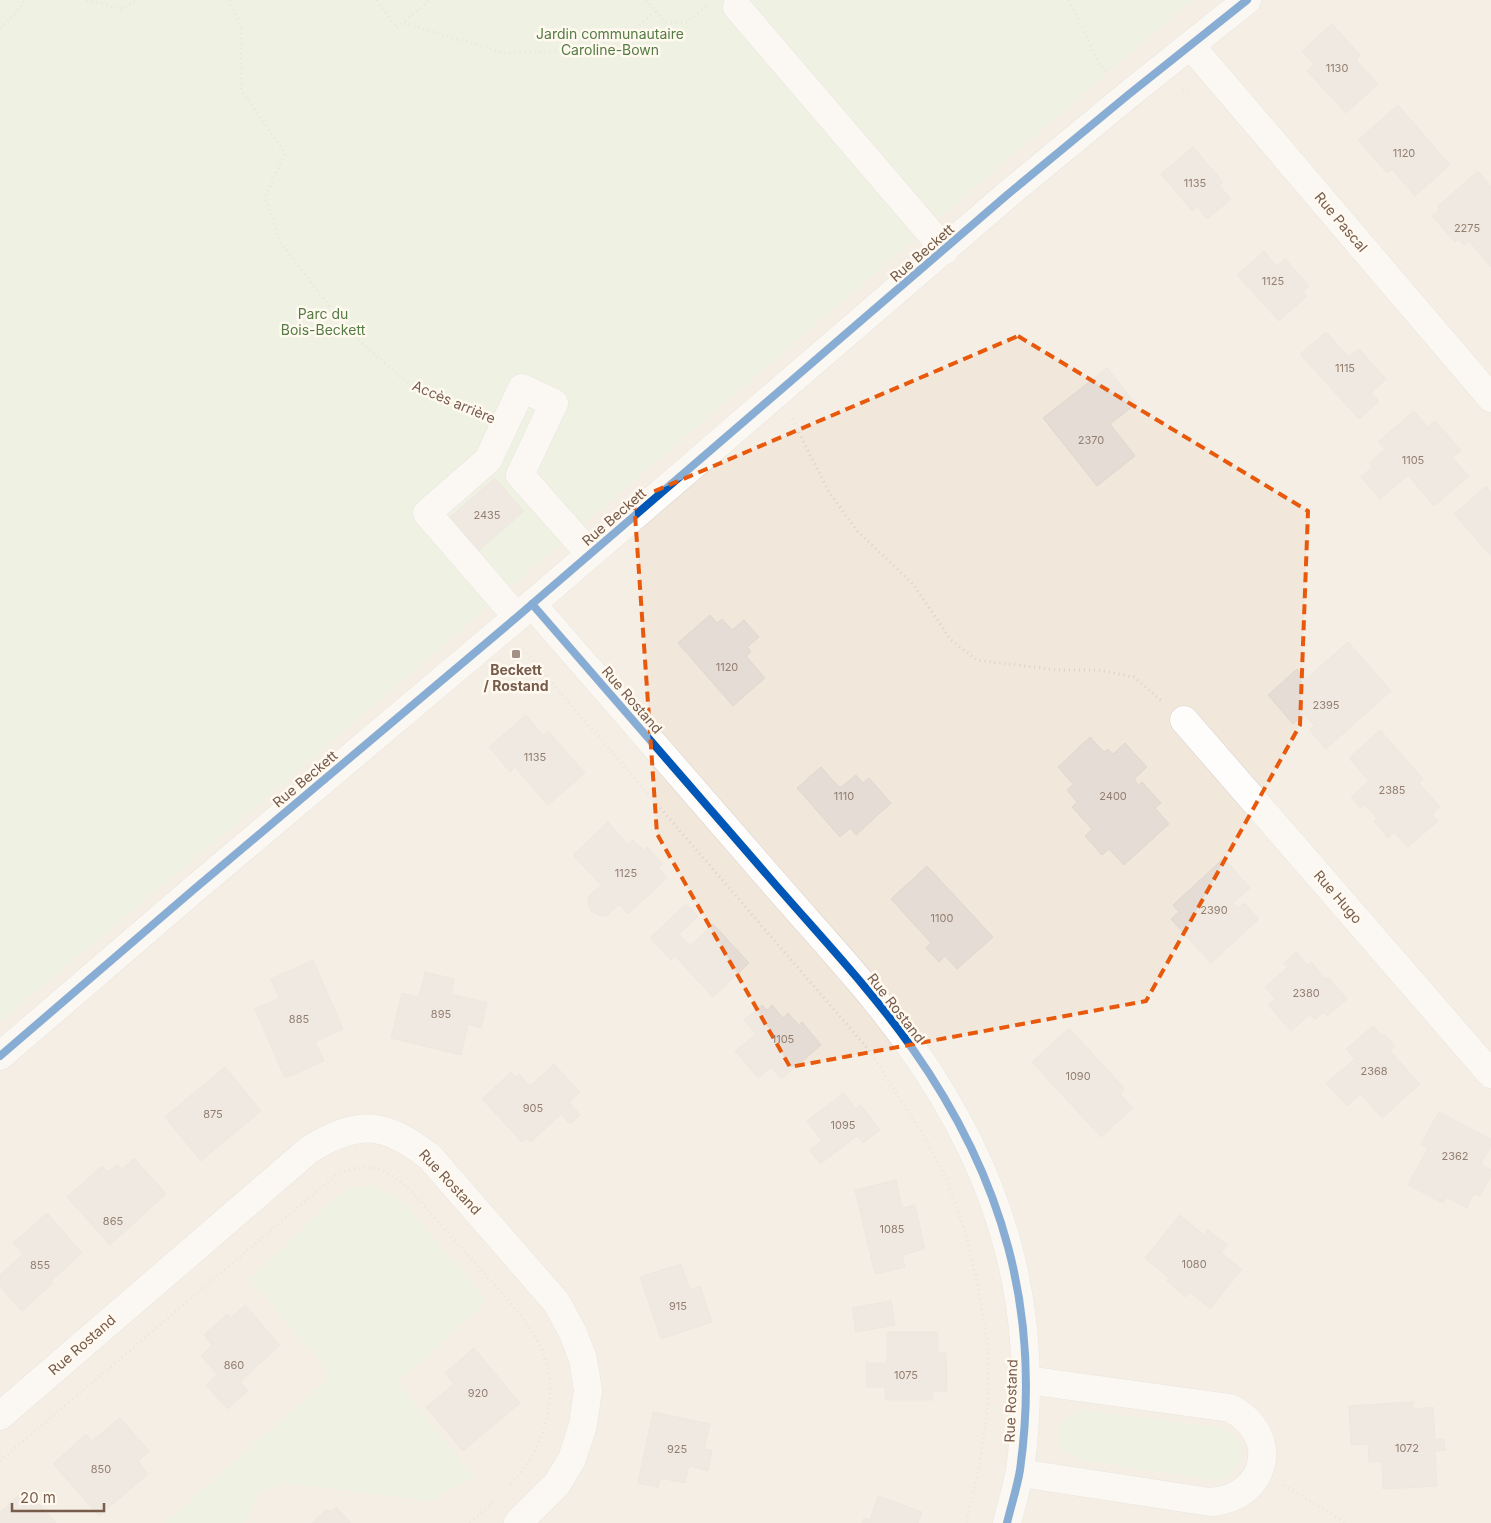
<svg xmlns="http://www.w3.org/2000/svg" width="1491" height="1523" font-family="Inter,sans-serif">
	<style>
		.residential { fill: #f1e7db }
		.green { fill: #e5eed8 }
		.building { fill: #e4dcd5; stroke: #e1d7cf }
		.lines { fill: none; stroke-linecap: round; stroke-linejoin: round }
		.minor-casing { stroke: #d7d1cb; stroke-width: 29 }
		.path { stroke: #dad3ce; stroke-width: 3; stroke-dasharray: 1 4; stroke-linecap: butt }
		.minor { stroke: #fefdfc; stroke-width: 28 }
		.cycleway-casing { stroke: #fff9f0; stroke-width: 11 }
		.cycleway { stroke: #0057b8; stroke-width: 8 }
		.marked { fill: none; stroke: #e8590c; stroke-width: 4; stroke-dasharray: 10 6; stroke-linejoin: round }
		.poi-dot { fill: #a49184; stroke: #fff9f0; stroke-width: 2 }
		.labels { text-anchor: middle; stroke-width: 5; stroke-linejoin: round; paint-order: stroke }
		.number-label { font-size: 11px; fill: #947e70 }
		.park-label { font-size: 14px; fill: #547c44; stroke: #fff9f0 }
		.street-label { font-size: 14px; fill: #775c4c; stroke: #fff9f0 }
		.poi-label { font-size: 14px; font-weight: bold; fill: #775c4c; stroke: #fff9f0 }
	</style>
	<rect width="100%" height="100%" fill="#f8f4ed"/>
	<polygon class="residential" points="1192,0 1491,0 1491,1523 0,1523 0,1021 238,822"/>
	<g class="green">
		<polygon points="0,0 1192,0 238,822 0,1021"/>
		<polygon points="375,1186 401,1200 487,1301 397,1383 474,1477 430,1501 284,1483 257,1494 244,1523 165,1523 327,1380 327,1369 250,1279 331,1202 352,1187"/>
		<path d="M1085,1410L1222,1428L1233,1434L1241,1445C1241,1463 1235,1472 1219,1481L1081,1460C1075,1457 1069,1454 1064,1449C1048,1432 1067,1412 1085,1410Z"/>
	</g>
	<g class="building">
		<polygon points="1332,24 1360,55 1356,60 1378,84 1346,113 1307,71 1314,64 1302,51"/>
		<polygon points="1398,105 1450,165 1415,196 1392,169 1387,173 1358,140"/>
		<polygon points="1193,147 1223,182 1219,185 1231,199 1207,219 1197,206 1192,211 1161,174"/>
		<polygon points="1478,171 1491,186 1491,267 1469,241 1464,245 1459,239 1455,242 1432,216 1440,210 1437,207"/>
		<polygon points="1264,251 1277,266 1285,259 1309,286 1303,292 1307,296 1279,321 1237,275"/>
		<polygon points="1326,332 1349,357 1359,349 1386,379 1371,393 1379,401 1359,419 1300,354"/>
		<polygon points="1107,368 1136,404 1110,424 1135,456 1097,486 1043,418"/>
		<polygon points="1414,411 1428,427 1435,421 1461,450 1452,458 1469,476 1434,506 1408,475 1380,499 1361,477 1372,467 1369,463 1385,449 1378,442"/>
		<polygon points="495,478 524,511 478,551 449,518"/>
		<polygon points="1486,486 1491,493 1491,556 1454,514"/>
		<polygon points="710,615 717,623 722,619 732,630 744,620 759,637 747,647 751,652 746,656 765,678 733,706 678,643"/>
		<polygon points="1348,642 1391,691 1326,749 1309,730 1315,726 1304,714 1293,724 1268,695 1297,669 1306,679"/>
		<polygon points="526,715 543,735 548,731 585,773 548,805 515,767 510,772 489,747"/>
		<polygon points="1380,730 1423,779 1419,783 1440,807 1432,814 1438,821 1408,847 1394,832 1388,838 1374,821 1377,818 1365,805 1361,808 1351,797 1369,781 1349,758"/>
		<polygon points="1090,737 1104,752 1108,749 1113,754 1125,743 1147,767 1134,779 1138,785 1142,782 1161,803 1155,808 1169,824 1124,865 1109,849 1102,855 1085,836 1092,829 1072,807 1077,802 1067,790 1073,784 1058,767"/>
		<polygon points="821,767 840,788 856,775 863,783 869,778 891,803 856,835 850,828 840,837 797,788"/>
		<polygon points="608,822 628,845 633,840 644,851 647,847 663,864 658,868 667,878 628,914 619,904 606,916 601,916 591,911 588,904 588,897 601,885 573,855"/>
		<polygon points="1224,858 1250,888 1233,903 1238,908 1244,903 1259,919 1211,963 1171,919 1179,912 1173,905"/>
		<polygon points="927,866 993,937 957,969 945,956 939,962 926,948 931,943 891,899"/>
		<polygon points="686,904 698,916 679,934 690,946 713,924 749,963 713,997 675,956 671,960 650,938"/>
		<polygon points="1296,952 1308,965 1311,962 1326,979 1328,977 1347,999 1327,1016 1323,1013 1315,1020 1310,1014 1291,1031 1268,1005 1275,999 1265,987 1288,967 1284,963"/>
		<polygon points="313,960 343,1029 315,1042 324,1061 285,1078 255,1009 279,998 271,979"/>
		<polygon points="425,972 454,979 451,994 487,1003 481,1028 468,1024 461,1055 391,1038 402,993 419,997"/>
		<polygon points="762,1005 767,1010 772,1005 783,1018 788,1013 799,1025 802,1022 821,1045 781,1079 771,1067 758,1078 735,1051 756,1034 744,1020"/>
		<polygon points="1373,1026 1381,1036 1384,1034 1395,1046 1390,1051 1420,1084 1382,1118 1361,1094 1347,1106 1326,1083 1355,1059 1346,1049"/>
		<polygon points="1069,1028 1125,1089 1120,1094 1133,1108 1101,1137 1032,1062"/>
		<polygon points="554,1064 580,1092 569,1102 580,1115 570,1124 561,1114 531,1142 527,1138 522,1142 482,1099 511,1072 516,1077 519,1074 530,1086"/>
		<polygon points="225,1067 261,1111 201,1161 165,1117"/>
		<polygon points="844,1093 856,1109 861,1105 880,1130 863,1143 857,1136 820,1164 810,1150 822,1141 807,1121"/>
		<polygon points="1439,1112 1491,1139 1491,1146 1481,1164 1491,1170 1491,1176 1480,1196 1474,1193 1467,1208 1446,1197 1443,1203 1408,1185 1428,1148 1421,1144"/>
		<polygon points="134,1158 166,1194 110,1245 67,1197 102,1166 108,1172 117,1164 122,1169"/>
		<polygon points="896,1180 902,1208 915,1205 925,1249 902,1255 905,1267 875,1274 855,1190"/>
		<polygon points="47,1213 82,1253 51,1281 53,1283 22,1311 0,1287 0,1275 23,1254 13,1243"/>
		<polygon points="1180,1215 1204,1235 1208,1230 1227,1245 1221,1253 1242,1269 1210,1309 1190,1292 1186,1297 1167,1281 1169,1278 1145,1258"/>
		<polygon points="681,1264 690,1290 700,1286 712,1322 661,1339 640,1277"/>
		<polygon points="891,1301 895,1325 856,1332 852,1308"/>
		<polygon points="245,1305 280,1345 240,1382 248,1391 227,1409 206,1385 217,1374 201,1356 212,1345 204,1335 227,1314 231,1318"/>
		<polygon points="887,1332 938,1332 938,1353 946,1353 947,1391 933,1391 933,1400 885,1400 885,1387 866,1387 866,1363 887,1363"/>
		<polygon points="474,1348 520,1403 463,1451 426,1407 454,1384 445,1373"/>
		<polygon points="1413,1402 1413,1409 1433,1407 1435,1440 1444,1439 1445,1450 1435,1451 1437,1486 1383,1489 1382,1462 1369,1462 1368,1444 1351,1445 1349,1406"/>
		<polygon points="653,1412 710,1424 704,1449 712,1450 708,1471 689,1466 685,1483 660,1478 658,1487 638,1483"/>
		<polygon points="120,1418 149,1451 138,1461 148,1474 99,1516 53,1464 86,1434 92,1441"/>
		<polygon points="26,1489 56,1523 0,1523 0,1512"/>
		<polygon points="878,1496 922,1512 918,1523 862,1523 864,1518 870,1520"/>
		<polygon points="336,1507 351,1523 312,1523 327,1509 330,1512"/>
	</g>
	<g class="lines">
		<g class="minor-casing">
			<g id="minor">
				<polyline points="737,7 945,250"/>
				<polyline points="1191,46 1491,398"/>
				<path d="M532,604C611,695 690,786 768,876C817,933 869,987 912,1048C1003,1177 1042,1312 1020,1470C1017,1488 1011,1506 1007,1523"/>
				<polyline points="517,617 427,513 488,460 522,388 554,403 520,475 590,554"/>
				<polyline points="1184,720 1491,1074"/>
				<polyline points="0,1056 192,891 517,617 1007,195 1128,95 1247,0"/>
				<path d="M0,1416L310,1149C360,1119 384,1122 430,1157L557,1303L573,1333L583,1359L588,1390L583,1425L572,1459L557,1484L518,1523"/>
				<path d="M1020,1473L1210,1502C1268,1498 1282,1435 1230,1408L1027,1380"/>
			</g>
		</g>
		<g class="path">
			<polyline points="87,0 122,9 138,0"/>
			<polyline points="230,0 241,29 241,90 285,153 265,197 280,242 350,333 415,389 477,413"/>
			<polyline points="377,0 397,28 430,0"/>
			<polyline points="646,0 665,22 685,23 707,6"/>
			<polyline points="1069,0 1099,63 1109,74"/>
			<polyline points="404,23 504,53 551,52 600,44 636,28 656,11"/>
			<polyline points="0,28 16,13 25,0"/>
			<polyline points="1183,90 1191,96"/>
			<polyline points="792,419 829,492 858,532 913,584 951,640 977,660 1056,670 1098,670 1134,677 1163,702"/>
			<polyline points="523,649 868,1049 922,1133 947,1180 965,1232 979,1290 988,1348 988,1406 979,1467 966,1523"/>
			<path d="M0,1461L337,1174C370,1162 385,1167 411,1191C437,1220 463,1250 489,1279C506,1299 526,1319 538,1342C564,1389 545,1449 510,1485"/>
			<polyline points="1284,1485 1346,1523"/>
			<polyline points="470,1523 495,1501"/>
		</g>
		<use href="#minor" class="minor"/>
		<g class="cycleway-casing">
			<g id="cycleway">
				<path d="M532,604C611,695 690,786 768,876C817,933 869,987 912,1048C1003,1177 1042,1312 1020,1470C1017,1488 1011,1506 1007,1523"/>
				<polyline points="0,1056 192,891 517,617 1007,195 1128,95 1247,0"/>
			</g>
		</g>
		<use href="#cycleway" class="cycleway"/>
	</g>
	<path d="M0 0H1491V1523H0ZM1018,336L1308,511L1300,725L1146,1001L790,1067L657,834L634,500Z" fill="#f8f4ed" fill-opacity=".55" fill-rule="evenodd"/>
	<path class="marked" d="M1018,336L1308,511L1300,725L1146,1001L790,1067L657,834L634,500Z"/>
	<rect class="poi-dot" x="511" y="649" width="10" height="10" rx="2.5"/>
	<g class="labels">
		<g class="number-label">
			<text x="1337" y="72">1130</text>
			<text x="1404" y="157">1120</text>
			<text x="1195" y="187">1135</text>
			<text x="1467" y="232">2275</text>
			<text x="1273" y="285">1125</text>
			<text x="1345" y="372">1115</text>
			<text x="1091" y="444">2370</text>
			<text x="1413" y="464">1105</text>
			<text x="487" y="519">2435</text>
			<text x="727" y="671">1120</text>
			<text x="1326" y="709">2395</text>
			<text x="535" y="761">1135</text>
			<text x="1392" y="794">2385</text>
			<text x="844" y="800">1110</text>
			<text x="1113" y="800">2400</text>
			<text x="626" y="877">1125</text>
			<text x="1214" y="914">2390</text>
			<text x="942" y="922">1100</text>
			<text x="1306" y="997">2380</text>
			<text x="441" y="1018">895</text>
			<text x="299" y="1023">885</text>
			<text x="783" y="1043">1105</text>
			<text x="1374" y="1075">2368</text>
			<text x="1078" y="1080">1090</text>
			<text x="533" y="1112">905</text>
			<text x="213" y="1118">875</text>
			<text x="843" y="1129">1095</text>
			<text x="1455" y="1160">2362</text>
			<text x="113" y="1225">865</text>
			<text x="892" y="1233">1085</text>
			<text x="1194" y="1268">1080</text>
			<text x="40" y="1269">855</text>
			<text x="678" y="1310">915</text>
			<text x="234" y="1369">860</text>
			<text x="906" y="1379">1075</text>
			<text x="478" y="1397">920</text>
			<text x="1407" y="1452">1072</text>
			<text x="677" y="1453">925</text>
			<text x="101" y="1473">850</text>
		</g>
		<g class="park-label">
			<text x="610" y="39">Jardin communautaire<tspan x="610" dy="16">Caroline-Bown</tspan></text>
			<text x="323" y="319">Parc du<tspan x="323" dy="16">Bois-Beckett</tspan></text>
		</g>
		<g class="street-label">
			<text transform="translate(1341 222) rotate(50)" y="5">Rue Pascal</text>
			<text transform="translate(922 253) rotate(-41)" y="5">Rue Beckett</text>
			<text transform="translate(454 402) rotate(23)" y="5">Accès arrière</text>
			<text transform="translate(614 517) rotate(-41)" y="5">Rue Beckett</text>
			<text transform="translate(632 700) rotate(49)" y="5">Rue Rostand</text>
			<text transform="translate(305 779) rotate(-40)" y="5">Rue Beckett</text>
			<text transform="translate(1338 897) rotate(49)" y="5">Rue Hugo</text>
			<text transform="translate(896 1008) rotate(52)" y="5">Rue Rostand</text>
			<text transform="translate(450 1182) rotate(47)" y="5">Rue Rostand</text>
			<text transform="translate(82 1345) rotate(-41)" y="5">Rue Rostand</text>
			<text transform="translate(1011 1401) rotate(-88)" y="5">Rue Rostand</text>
		</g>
		<g class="poi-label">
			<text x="516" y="675">Beckett<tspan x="516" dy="16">/ Rostand</tspan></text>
		</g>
	</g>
	<path d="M12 1503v8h92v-8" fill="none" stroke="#775c4c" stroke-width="2.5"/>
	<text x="20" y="1503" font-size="15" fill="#775c4c" stroke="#fff9f0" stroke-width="4" paint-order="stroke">20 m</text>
</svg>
